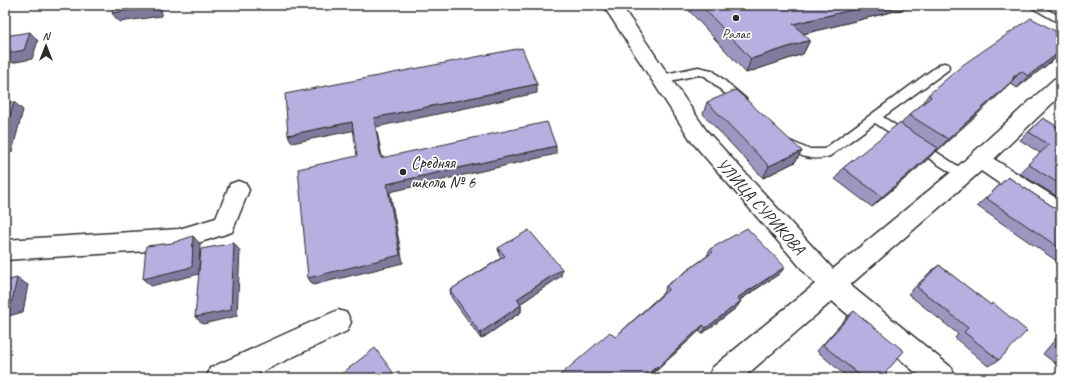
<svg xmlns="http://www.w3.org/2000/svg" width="1066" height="383" font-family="Caveat,sans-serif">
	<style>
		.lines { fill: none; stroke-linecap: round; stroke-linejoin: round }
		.service-casing { stroke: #2b2b2b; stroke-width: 3 }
		.minor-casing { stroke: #2b2b2b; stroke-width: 3 }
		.service { fill: #fff; fill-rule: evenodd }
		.minor { fill: #fff; fill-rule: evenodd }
		.wall { fill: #9e96c0; stroke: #2b2b2b }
		.shaded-wall { fill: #817a9c; stroke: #2b2b2b }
		.building { fill: #b8aedf; stroke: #2b2b2b }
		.poi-dot { fill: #2b2b2b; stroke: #fff; stroke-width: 1.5 }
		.labels { text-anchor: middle; stroke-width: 3.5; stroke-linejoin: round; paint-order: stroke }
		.far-poi-label { font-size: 14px; fill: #2b2b2b; stroke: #fff }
		.poi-label { font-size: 17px; fill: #2b2b2b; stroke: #fff; text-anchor: start }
		.street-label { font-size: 17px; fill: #2b2b2b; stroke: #fff }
	</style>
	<rect width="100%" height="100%" fill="#fff"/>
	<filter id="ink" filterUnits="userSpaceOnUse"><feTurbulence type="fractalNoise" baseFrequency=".025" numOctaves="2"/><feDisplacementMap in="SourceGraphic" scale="8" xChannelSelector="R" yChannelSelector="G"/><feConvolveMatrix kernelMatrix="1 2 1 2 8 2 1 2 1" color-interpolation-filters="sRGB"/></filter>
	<g filter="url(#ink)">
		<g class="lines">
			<g class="service-casing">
				<g id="service">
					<polygon points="1027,5 1039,5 1061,17 1061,24"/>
					<path d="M944,63L948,64L949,67L948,70L883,117L967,172L969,175L967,178L963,180L959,178L875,123L830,156C811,162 800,156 784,147L782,144L784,141L788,140L808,149H824L940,64Z"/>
					<polygon points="698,67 712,70 746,99 747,102 746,105 738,105 705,76 698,75 661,83 657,82 656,79 657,76 661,75"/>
				</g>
			</g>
			<g class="minor-casing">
				<g id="minor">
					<polygon points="603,5 621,5 706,130 833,269 955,169 1054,79 1061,77 1061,95 994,159 1061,201 1061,222 1053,220 981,171 850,285 952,368 955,378 922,378 832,301 743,378 709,378 712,368 815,284 692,142"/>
					<polygon points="238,181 246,184 249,190 232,232 179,249 5,260 5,240 179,229 216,218 230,184"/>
					<polygon points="338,310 347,313 351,322 347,331 249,378 207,378 210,368"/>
				</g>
			</g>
			<use href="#service" class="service"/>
			<use href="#minor" class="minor"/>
		</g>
		<g class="wall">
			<polygon points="684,5 919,5 803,34 810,40 803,54 746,73"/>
			<polygon points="1061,34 1061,54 1017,88 1010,83 937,151 936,150 928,159 872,207 835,179 843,168 901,124 909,115 921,105 929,94"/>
			<polygon points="707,102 802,151 795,162 763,178 703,114"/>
			<polygon points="1043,118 1061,129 1061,199 1019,173 1040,153 1020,140"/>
			<polygon points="1008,177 1061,212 1061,264 977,206"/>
			<polygon points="498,248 561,276 520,304 521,305 521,312 481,339 451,297 450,290 501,258 499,255"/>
			<polygon points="710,249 785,267 779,274 740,300 741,301 736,308 702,334 699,331 654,373 615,337 663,293 666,286 707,256"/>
			<polygon points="939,265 990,305 993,303 999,360 988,366 955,338 958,334 908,294 930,272"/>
			<polygon points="854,311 881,378 848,378 817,351 847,317"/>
			<polygon points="1061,332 1061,368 1043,354"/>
		</g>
		<g class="shaded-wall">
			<polygon points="155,5 162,5 161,16 119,22 112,13"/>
			<polygon points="872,5 919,5 787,38 793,24"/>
			<polygon points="30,32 38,41 32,59 5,64 5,54"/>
			<polygon points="810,40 803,54 746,73 751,59"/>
			<polygon points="1061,51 1061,54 1017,88 1028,76"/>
			<polygon points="1021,71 1010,83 1005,88 1016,76"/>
			<polygon points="1012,81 1001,93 937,151 948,139"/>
			<polygon points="537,84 537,93 376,127 384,166 381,158 374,118"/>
			<polygon points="14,102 23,110 12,152 5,154 5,133"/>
			<polygon points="352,122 356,130 292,143 288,135"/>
			<polygon points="556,146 556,154 390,192 403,263 313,285 308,278 387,184"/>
			<polygon points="938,148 928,159 872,207 882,197"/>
			<polygon points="802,151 795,162 763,178 769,166"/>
			<polygon points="193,236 200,244 199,274 151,286 143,279"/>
			<polygon points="234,243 240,251 237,316 203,324 195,317"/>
			<polygon points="785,267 779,274 733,304 737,298"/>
			<polygon points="562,269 561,276 517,306 517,299"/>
			<polygon points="17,278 28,285 23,312 5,317 5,307"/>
			<polygon points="741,301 736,308 702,334 706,328"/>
			<polygon points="521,305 521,312 481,339 480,333"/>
			<polygon points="703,325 699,331 654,373 657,368"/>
			<polygon points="656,367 653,372 646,378 643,378"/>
		</g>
		<g class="building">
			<polygon points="114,5 155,5 155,7 112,13"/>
			<polygon points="701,5 872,5 793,24 810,40 751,59"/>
			<polygon points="1031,18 1061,34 1061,51 1028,76 1021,71 1016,76 1014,76 1012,81 948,139 909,115 931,97 929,94 964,64"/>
			<polygon points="30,32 24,50 5,54 5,36"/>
			<polygon points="522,48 537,84 374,118 381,158 547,122 556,146 387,184 400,255 308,278 298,169 357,156 352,122 288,135 285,94"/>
			<polygon points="736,90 802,151 769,166 707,102"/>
			<polygon points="14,102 5,133 5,103"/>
			<polygon points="1043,118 1061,129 1061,185 1028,164 1049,145 1029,132"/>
			<polygon points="899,123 938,148 882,197 843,168"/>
			<polygon points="1008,177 1061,212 1061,249 986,198"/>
			<polygon points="747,228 785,267 737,298 741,301 706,328 703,325 657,368 656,367 643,378 557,378 610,332 615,337 669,289 666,286 713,252 710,249"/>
			<polygon points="529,230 562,269 517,299 521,305 480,333 450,290 505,256 498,248"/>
			<polygon points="193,236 192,267 143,279 146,246 172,243"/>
			<polygon points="234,243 231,310 195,317 201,249"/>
			<polygon points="939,265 991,305 993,303 1027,331 999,360 964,332 968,328 917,287"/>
			<polygon points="17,278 11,305 5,307 5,281"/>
			<polygon points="854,311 904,351 881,378 863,378 823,345"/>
			<polygon points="1061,341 1061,353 1055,348"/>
			<polygon points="375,348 397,378 336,378"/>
		</g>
	</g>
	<g class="poi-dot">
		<circle cx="736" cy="18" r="4"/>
		<circle cx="403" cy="172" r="4"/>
	</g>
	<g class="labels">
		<g class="far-poi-label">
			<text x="736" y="38">Ралас</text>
		</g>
		<g class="poi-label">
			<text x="411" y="168">Средняя<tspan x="411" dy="20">школа № 6</tspan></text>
		</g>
		<g class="street-label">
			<text transform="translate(761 206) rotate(48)" y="6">УЛИЦА СУРИКОВА</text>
		</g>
	</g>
	<rect width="1066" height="383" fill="none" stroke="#fff" stroke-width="20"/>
	<rect x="10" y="10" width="1046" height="363" fill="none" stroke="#2b2b2b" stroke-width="1.5" filter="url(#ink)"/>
	<g transform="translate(46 46)" stroke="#ffffff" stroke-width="3" paint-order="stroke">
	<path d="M0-3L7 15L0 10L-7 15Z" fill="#2b2b2b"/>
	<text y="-6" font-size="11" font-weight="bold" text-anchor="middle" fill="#2b2b2b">N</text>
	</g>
</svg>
